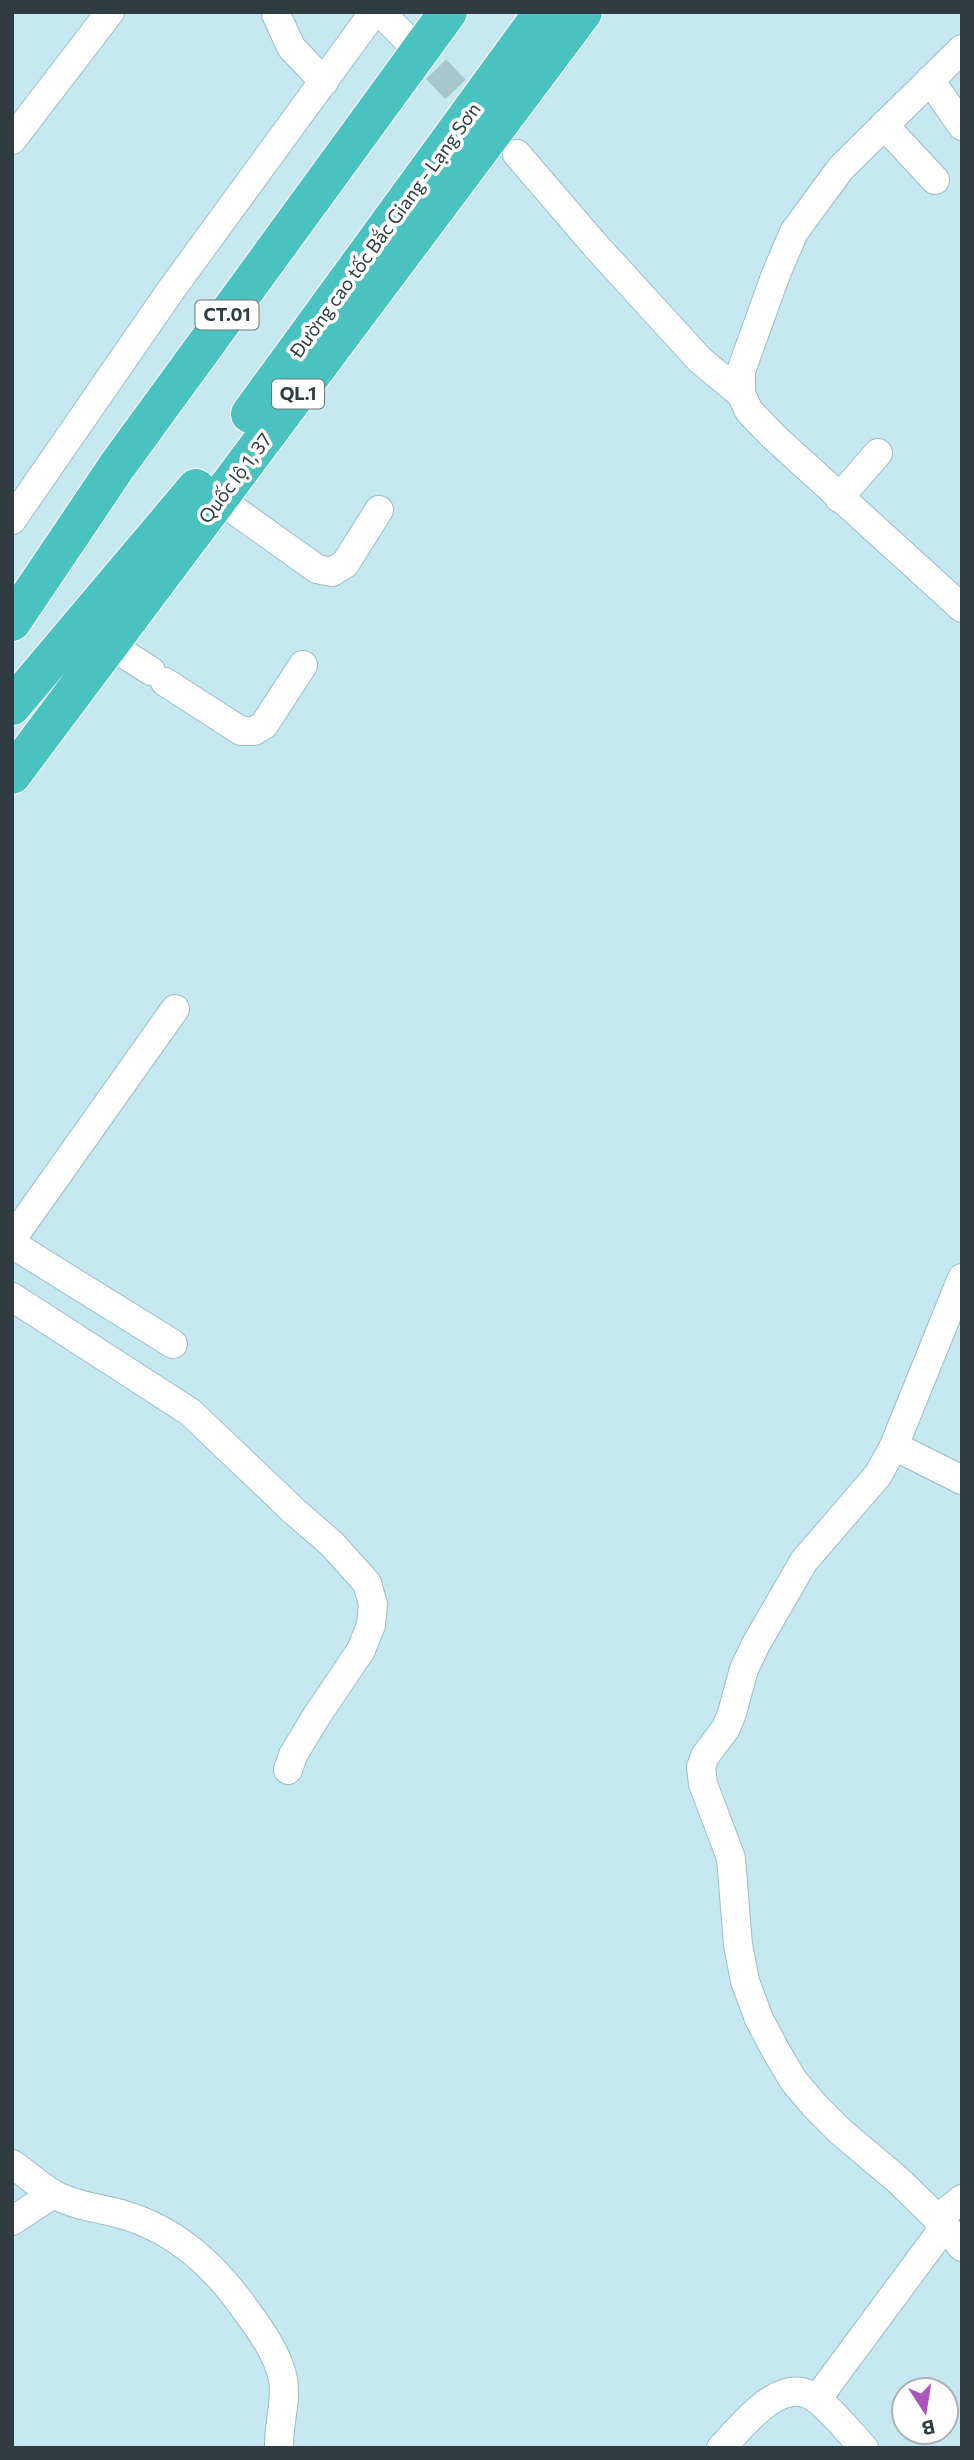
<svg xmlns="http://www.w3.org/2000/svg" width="974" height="2460" font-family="Commissioner,sans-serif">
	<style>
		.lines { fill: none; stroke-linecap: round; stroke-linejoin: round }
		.minor-tunnel { stroke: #a7c6ce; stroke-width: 28; stroke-dasharray: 28 14; stroke-linecap: butt }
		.minor-casing { stroke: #9bbdc5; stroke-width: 30 }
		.highway-casing { stroke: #fff; stroke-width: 40 }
		.minor { stroke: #fff; stroke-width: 28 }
		.highway { stroke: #4ac2bf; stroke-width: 38 }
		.labels { text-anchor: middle; stroke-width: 7; stroke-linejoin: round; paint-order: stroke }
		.shield { fill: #fff; stroke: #6d7679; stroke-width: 2 }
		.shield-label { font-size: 18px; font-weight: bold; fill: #2f3c40 }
		.street-label { font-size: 19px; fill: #2f3c40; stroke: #fff }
	</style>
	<rect width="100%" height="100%" fill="#c5e8f1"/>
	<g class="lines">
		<polyline class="minor-tunnel" points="407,39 485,120"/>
		<g class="minor-casing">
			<g id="minor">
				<polyline points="380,12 407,39"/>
				<polyline points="276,14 291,47 324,82"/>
				<polyline points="962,49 841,168 794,232 776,274 741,371 741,394 749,411 773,436 962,608"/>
				<polyline points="930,80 962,126"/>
				<polyline points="884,125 935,180"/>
				<polyline points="12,140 110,12"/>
				<polyline points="517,154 595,245 700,360 741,394"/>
				<polyline points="839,498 878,453"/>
				<polyline points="219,499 317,569 332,572 345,564 379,510"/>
				<polyline points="12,520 171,290 374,12"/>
				<polyline points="110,645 151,671"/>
				<polyline points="165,682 241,731 254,731 264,725 303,665"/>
				<polyline points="12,1239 175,1009"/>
				<polyline points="12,1244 173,1344"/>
				<polyline points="962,1278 894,1446 878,1475 804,1561 756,1644 744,1669 732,1713 726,1728 705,1756 701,1767 703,1784 731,1858 738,1945 745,1981 759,2019 776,2051 793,2080 814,2105 841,2132 898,2180 945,2226 962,2247"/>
				<polyline points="12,1297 190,1412 295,1512 332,1544 367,1583 373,1604 371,1625 361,1650 316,1717 293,1755 288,1770"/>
				<polyline points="894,1446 962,1480"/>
				<path d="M12,2164C26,2173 40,2187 55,2195C76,2206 99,2208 121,2214C177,2230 216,2267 248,2313C262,2332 278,2355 283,2379C287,2402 278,2425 279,2448"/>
				<polyline points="937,2219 962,2199"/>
				<polyline points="12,2221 53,2194"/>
				<polyline points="817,2399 945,2226"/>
				<path d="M721,2448C744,2425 782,2371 818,2400C835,2414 849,2432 864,2448"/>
			</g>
		</g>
		<g class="highway-casing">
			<g id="highway">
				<polyline points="250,414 543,12"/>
				<polyline points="12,622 117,466 448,12"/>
				<polyline points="12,706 196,488"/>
				<polyline points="12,775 583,12"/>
			</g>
		</g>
		<use href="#minor" class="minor"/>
		<use href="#highway" class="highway"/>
	</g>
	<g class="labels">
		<g class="shield">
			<rect x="195.5" y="300.5" width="63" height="29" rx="5"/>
			<rect x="272" y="379.5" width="52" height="29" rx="5"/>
		</g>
		<g class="shield-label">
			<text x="227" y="321">CT.01</text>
			<text x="298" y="400">QL.1</text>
		</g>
		<g class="street-label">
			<text transform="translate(385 230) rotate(-54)" y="7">Đường cao tốc Bắc Giang - Lạng Sơn</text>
			<text transform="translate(235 478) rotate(-53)" y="7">Quốc lộ 1, 37</text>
		</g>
	</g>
	<rect width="974" height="2460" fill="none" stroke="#2f3c40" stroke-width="28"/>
	<g transform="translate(925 2411) rotate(168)"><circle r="33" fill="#ffffff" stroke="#acb1b3" stroke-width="2"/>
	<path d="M0-5L12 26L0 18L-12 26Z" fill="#ad53be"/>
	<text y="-10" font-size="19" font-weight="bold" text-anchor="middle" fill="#2f3c40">B</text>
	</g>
</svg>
